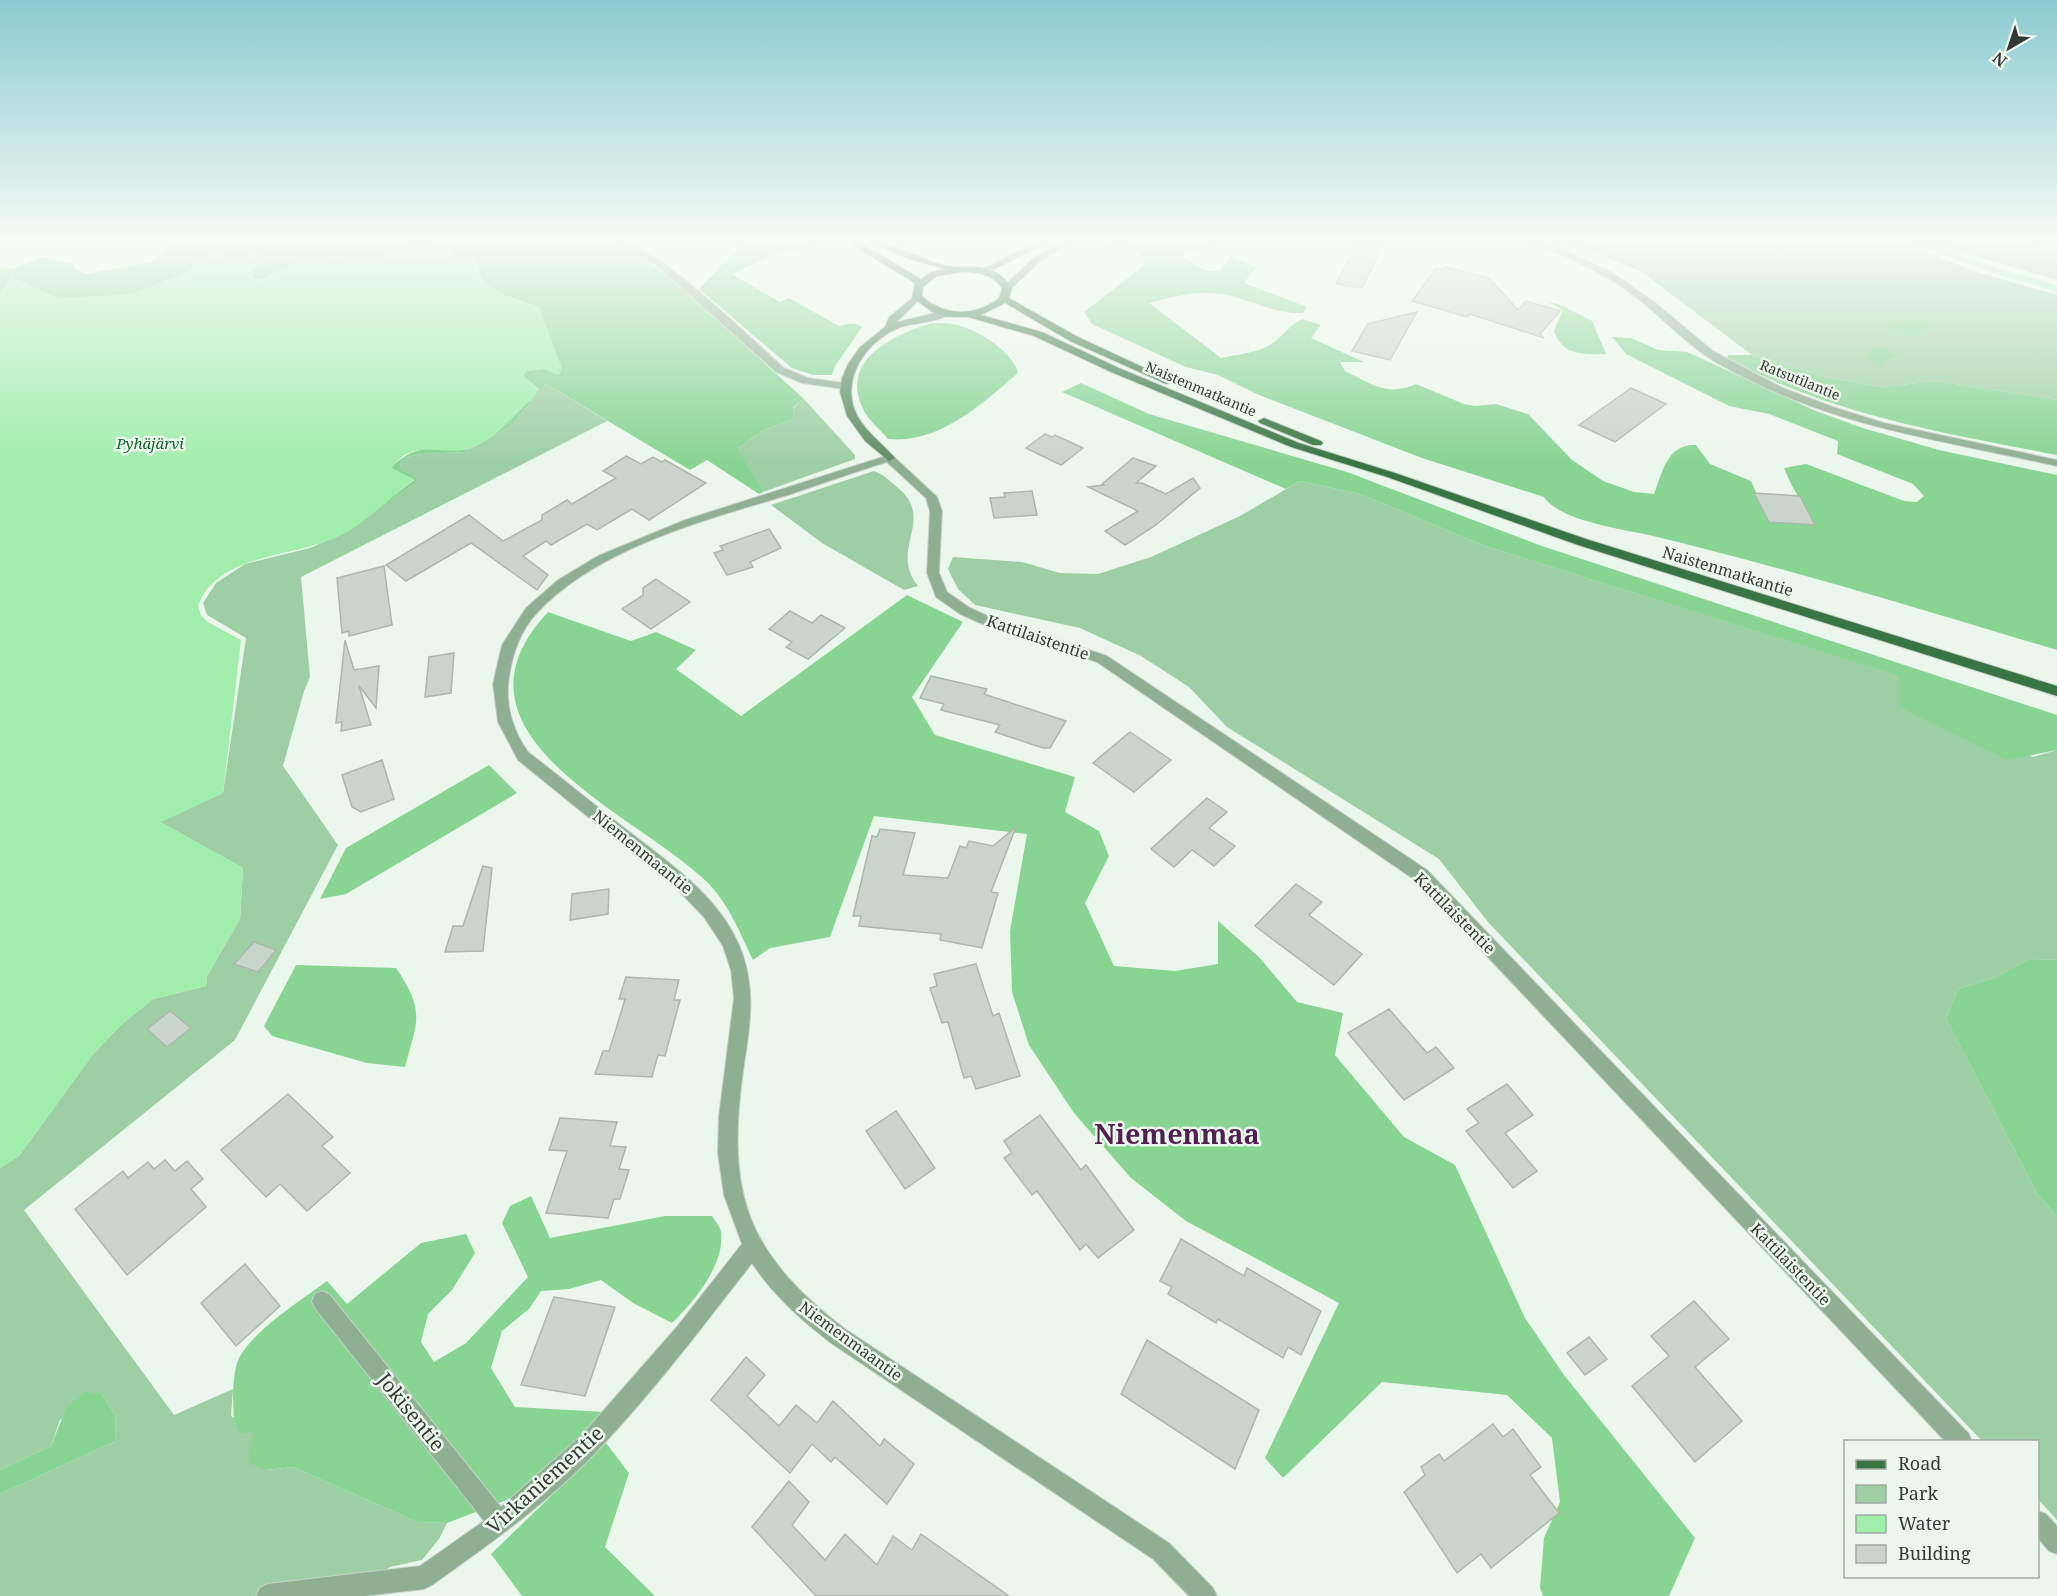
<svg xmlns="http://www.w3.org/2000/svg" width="2057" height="1596" font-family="'Noto Serif',serif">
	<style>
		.green { fill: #9ecfa4 }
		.forest { fill: #88d493 }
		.water { fill: #a1eeac }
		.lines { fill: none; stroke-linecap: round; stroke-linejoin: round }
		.stream { stroke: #a1eeac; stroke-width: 6 }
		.building { fill: #c9d5ca; stroke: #acb8ad; stroke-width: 1.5 }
		.street-casing { stroke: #c7d1c8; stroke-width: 2 }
		.secondary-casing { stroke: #c7d1c8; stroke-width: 2 }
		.primary-casing { stroke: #c7d1c8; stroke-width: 2 }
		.street { fill: #8faf93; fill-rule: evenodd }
		.secondary { fill: #5e8d64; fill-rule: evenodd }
		.primary { fill: #387543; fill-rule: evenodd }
		.labels { text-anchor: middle; stroke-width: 5; stroke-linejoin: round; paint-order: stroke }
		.far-street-label { font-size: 14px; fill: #353a36; stroke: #ebf7ec }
		.far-water-label { font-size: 15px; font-style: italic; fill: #11642a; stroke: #ebf7ec }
		.street-label { font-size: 16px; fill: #353a36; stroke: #ebf7ec }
		.near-street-label { font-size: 20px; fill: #353a36; stroke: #ebf7ec }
		.near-district-label { font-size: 27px; font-weight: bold; fill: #512050; stroke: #ebf7ec }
	</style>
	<rect width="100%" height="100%" fill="#ebf7ec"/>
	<g class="green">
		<polygon points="1562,239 1892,239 1977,272 2057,295 2057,400 1937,381 1881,387 1822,376 1752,355 1642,272"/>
		<polygon points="1916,239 2014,239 2057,253 2057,280"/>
		<polygon points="546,384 607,421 301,577 310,677 304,691 283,766 338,845 235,1040 24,1210 174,1415 233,1389 231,1416 254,1431 266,1470 293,1467 417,1522 447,1523 439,1539 422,1560 390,1567 350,1596 0,1596 0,1494 116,1441 115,1415 102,1394 60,1420 51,1446 0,1470 0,1168 19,1156 94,1053 121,1025 153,999 206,986 207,976 240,919 243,868 160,822 223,793 246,638 207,615 203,603 216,583 245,564 310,548 348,531 417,480 400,467 402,458 421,454 465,452 512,425"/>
		<polygon points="803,398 855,455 855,459 763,492 738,448 762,431 794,418 793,409"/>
		<path d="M874,471C883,474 890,481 897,487C937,519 888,549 918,586L904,590L822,543L771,505Z"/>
		<polygon points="1300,481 1360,494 1485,546 1900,676 2033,757 2057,750 2057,960 2029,959 1997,977 1958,989 1946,1019 2038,1195 2057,1216 2057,1520 2038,1499 2038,1442 1982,1441 1488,922 1439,859 1227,727 1189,687 1141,656 1080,628 975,605 958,589 948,569 953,557 1022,562 1060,573 1098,574 1151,557 1240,516"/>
	</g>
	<g class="forest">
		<path d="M178,239H604L636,253L672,280L803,398L793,408L794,418L762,431L738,448L762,489L763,492L759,494L707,460L690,470L546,384L512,425L465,452L421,454L402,458L400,467L418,480L348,531L414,480L391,468C405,452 423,446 445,449C452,450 460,451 468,449C496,441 519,408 539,389L523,376L526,371L544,369L559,374L539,307L500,294L454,258L395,250L371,264L351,262L341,267L329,266V262C315,264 300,265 286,268C272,271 269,284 252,278L251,269L264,263L254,253L235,262L225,261L221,247L209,252L184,274L133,294L60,299L11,277L0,295V270L16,268L42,257L73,264L76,270L85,274L152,262Z"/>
		<path d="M747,239H825L805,248L775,254L732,274L780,302L789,298L839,326C848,324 855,321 862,327L835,366L832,375H813L792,368L699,289Z"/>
		<path d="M1117,239H1217L1209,248L1187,251L1183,256C1194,267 1204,272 1220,271L1231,256L1256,267L1244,283L1307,307L1303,313C1275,314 1254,301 1227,295C1199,289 1176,296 1149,303L1221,358C1235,355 1255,353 1268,346C1281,339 1288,326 1302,319L1321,325L1311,338L1364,362H1340L1345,371C1372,384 1387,397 1416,384L1464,404L1475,406L1496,404L1528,414L1572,460L1603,481L1634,492L1654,494C1663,471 1667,444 1696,445L1710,464L1751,481L1769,522L1815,525L1792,486L1784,468L1806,464L1904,501L1917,502L1924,496L1913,484L1837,454L1838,441L1769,414L1729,406L1626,354L1612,337L1631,338L1658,350L1687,352L1816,411L1863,428L1939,450L2057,475V650C1922,610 1787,568 1649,535C1622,529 1560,521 1544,497L1422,458L1259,395L1218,375L1186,367L1092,324L1084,312L1145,265L1143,256L1127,246L1101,249Z"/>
		<path d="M1548,302L1558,304L1592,321L1606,354C1583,355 1562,355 1554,331L1563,310Z"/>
		<polygon points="1916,320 1927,321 1929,328 1926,333 1911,336 1887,331 1890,323"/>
		<path d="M932,323C942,323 952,323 961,326C979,331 1014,353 1018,373C982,404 939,444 888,439C881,430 869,421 864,411C838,359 894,335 932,323Z"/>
		<polygon points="1883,347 1898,356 1884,361 1882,366 1867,360 1868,352"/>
		<path d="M1728,355H1752L1822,376L1881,387L1937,381L2057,400V455C1943,433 1829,414 1727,358Z"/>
		<polygon points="1081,383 1149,414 1347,472 1539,545 2057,715 2057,750 2008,760 1899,707 1899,676 1485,546 1360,494 1300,481 1286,489 1062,392"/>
		<path d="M907,595L963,622L912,697L935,735L1075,777L1065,812L1099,831L1109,856L1085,903L1114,966L1175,971L1218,964V921L1259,957L1297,1002L1343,1013L1335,1055L1404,1137L1455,1165L1525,1318L1564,1375L1695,1538L1669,1596H1543L1540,1588L1544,1538L1560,1502L1552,1438L1507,1395L1382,1382L1283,1478L1265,1458L1339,1303L1186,1221L1131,1178L1074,1113L1029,1045L1012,992L1010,931L1027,834L874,816L830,937L770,948L753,960C740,933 729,904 707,882C636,813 433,735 548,612L631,641L656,632L696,650L676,669L741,716Z"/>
		<polygon points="489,765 517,793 346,894 320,899 346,848"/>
		<polygon points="2029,959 2057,960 2057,1216 2038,1195 1946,1019 1958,989 1997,977"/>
		<path d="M296,965L396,968C425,1011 418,1019 405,1067L367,1063L272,1036L264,1026Z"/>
		<path d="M531,1196L550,1238L665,1216H712C715,1221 721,1227 721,1233C725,1265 693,1303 672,1323L633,1303L601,1280L569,1289L541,1291L529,1309L502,1331L491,1368L515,1407L605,1412L575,1447L512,1498L447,1523L417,1522L293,1467L266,1470L248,1463L253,1432L241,1434C232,1420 234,1414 233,1399C233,1387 234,1368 239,1358C255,1329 300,1301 327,1281L347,1304L421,1243L466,1234L475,1253L452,1290L428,1314L421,1342L434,1362L466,1343L528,1277L502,1223L510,1206Z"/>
		<polygon points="85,1392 102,1394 115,1415 116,1441 0,1494 0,1470 51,1446 67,1406"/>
		<polygon points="606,1443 629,1473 605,1547 655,1596 522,1596 491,1554"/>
	</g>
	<path class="water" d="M421,245L450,249L454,258H474C485,295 506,296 539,307L562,368L559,375L544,369L526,371L523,376L539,389L533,398C514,414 493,443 467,449C437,456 415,437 391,468L414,479C393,496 372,516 349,531C304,559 219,549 198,606L201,615L208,622L241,640L223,793L161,822L243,868L240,919L207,976L206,986L153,999L121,1025L94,1053L19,1156L0,1168V295L11,277L60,299L133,294L184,274L209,252L221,247L226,261L235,262L254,253L269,258L251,269L255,272L252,279C270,285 276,269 291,265C303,262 317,263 330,261L329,266L341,267L351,262L371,264L395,250Z"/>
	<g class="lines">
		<polyline class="stream" points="1909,239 2002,273 2057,288"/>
	</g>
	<g class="building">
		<polygon points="1359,241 1383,246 1362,288 1336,284"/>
		<polygon points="1445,267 1489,278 1518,310 1526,301 1560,311 1540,334 1544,338 1470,314 1467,317 1412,301 1436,268 1443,270"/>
		<polygon points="1417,312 1390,360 1352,351 1368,324"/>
		<polygon points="1631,388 1666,404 1615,442 1579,425"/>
		<polygon points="1045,434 1052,437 1055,435 1083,448 1061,465 1026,448"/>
		<polygon points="626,456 641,464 653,457 662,462 665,460 706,483 649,520 632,509 597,530 587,524 551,545 546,541 523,556 548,575 537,590 471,543 406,581 386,565 469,515 503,541 542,520 542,515 567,500 572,504 616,478 603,471"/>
		<polygon points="1133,458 1156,466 1136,483 1142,483 1166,494 1193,478 1200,488 1156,525 1125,545 1105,531 1138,511 1088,487 1104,485 1102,484"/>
		<polygon points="1032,491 1037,515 994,518 990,498 1005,497 1004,493"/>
		<polygon points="1754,493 1800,496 1815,525 1769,522"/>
		<polygon points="769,529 781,548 750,562 753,567 727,575 714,553 723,550 720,546"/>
		<polygon points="384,566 392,625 349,636 349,631 342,633 337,578"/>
		<polygon points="656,579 690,602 651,629 622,609 643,595 643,588"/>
		<polygon points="790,611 812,623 821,615 845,628 808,659 786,647 792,642 769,629"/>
		<polygon points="345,640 354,670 379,666 376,708 359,686 371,725 341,731 342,722 336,723"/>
		<polygon points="454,653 451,693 425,697 429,657"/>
		<polygon points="931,676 987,689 984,694 1066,721 1050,748 1043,748 995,732 1000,725 941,710 944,704 920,698"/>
		<polygon points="1130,732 1171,760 1134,792 1093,763"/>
		<polygon points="382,760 394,799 361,812 352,807 342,775"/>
		<polygon points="1207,798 1227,812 1209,828 1235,846 1214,866 1192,850 1174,867 1151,849"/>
		<polygon points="1016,827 991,892 998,893 982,948 940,940 941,934 859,926 861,916 853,916 872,836 877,837 880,829 915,833 903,875 948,878 960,846 966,848 969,841 993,846"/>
		<polygon points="483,866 492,868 483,951 445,952 453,926 463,926"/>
		<polygon points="1296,884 1322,902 1309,915 1362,954 1334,985 1255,926"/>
		<polygon points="609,889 608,914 570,920 572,894"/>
		<polygon points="254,942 276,950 258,972 234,964"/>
		<polygon points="976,964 993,1016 999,1013 1020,1076 976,1089 971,1076 964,1078 948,1022 942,1023 930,988 937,986 934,974"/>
		<polygon points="626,977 679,980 674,1000 680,1000 665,1056 658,1055 652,1077 595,1074 603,1051 609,1051 616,1029 625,999 619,999"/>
		<polygon points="1389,1009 1427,1053 1436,1047 1454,1068 1404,1100 1348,1033"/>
		<polygon points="170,1011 191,1028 167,1047 147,1029"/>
		<polygon points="1507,1084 1533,1115 1505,1133 1537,1171 1513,1188 1466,1131 1479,1123 1467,1109"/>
		<polygon points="288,1094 333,1137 322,1146 350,1173 307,1211 280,1184 266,1197 221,1150"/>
		<polygon points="896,1111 935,1168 905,1189 866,1131"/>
		<polygon points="1040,1115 1081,1170 1086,1165 1134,1230 1098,1258 1086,1244 1080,1250 1037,1191 1032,1195 1004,1158 1012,1153 1004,1141"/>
		<polygon points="560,1118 617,1122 610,1146 626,1147 619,1169 629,1170 620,1199 614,1199 608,1218 546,1213 567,1151 549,1150"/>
		<polygon points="165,1160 175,1171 187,1161 203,1179 191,1189 206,1207 127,1275 75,1209 123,1171 128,1178 148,1162 154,1169"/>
		<polygon points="1181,1239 1244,1276 1247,1268 1321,1311 1301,1355 1288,1347 1283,1358 1218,1319 1216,1323 1168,1294 1172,1287 1160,1281"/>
		<polygon points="245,1264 280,1306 236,1346 201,1303"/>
		<polygon points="554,1297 615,1307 585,1396 521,1385"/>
		<polygon points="1694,1301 1729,1339 1695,1367 1742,1421 1695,1462 1632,1386 1669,1356 1651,1336"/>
		<polygon points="1589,1337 1607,1359 1585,1375 1567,1353"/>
		<polygon points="1147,1340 1259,1410 1235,1469 1121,1394"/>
		<polygon points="746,1357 765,1375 747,1396 779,1426 796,1405 817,1423 833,1401 880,1446 884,1439 914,1464 887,1504 835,1457 831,1462 812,1444 790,1473 711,1400"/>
		<polygon points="1493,1424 1503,1437 1513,1429 1541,1467 1530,1475 1559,1513 1491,1568 1481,1554 1457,1573 1404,1492 1425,1475 1421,1467 1439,1454 1444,1461"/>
		<polygon points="789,1481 809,1502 792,1525 825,1560 845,1534 877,1565 893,1536 912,1550 921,1534 1009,1596 816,1596 752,1527"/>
	</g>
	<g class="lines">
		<g class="street-casing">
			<g id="street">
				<path d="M613,239C651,239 751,339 784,368L808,378L844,383L849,386L844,389L802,383L776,372L656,265Z"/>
				<path d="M1526,239H1539L1611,272L1653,301L1713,351L1783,388L1833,407L1884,423L2057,460V466C1937,439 1829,427 1719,364C1682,343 1655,308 1619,285C1600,273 1580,263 1559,254C1548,249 1535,246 1526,239Z"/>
				<path d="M889,455L893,456L937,497L942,511L939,573L947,592L970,608L990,617L1107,656L1427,870L1969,1434L1972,1442H1946L1415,880L1097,662L980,623L960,614L936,597L927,573L930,511L926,498L887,462C854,472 821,484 788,495C705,520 596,548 536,614C521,630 514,650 510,671C504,700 511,728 528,752C563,779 597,807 632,834C672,865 717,896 738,943C756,982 751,1022 744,1064C726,1189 742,1250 845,1329L1169,1543L1213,1588L1217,1596H1189L1153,1559L831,1343C800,1319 774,1296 752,1263C703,1326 654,1391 598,1450C550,1501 490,1544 432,1585L424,1589L364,1596H256L260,1588L268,1584L420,1566L484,1521L315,1308L312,1301L315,1294L322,1291L329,1294L501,1507L582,1435L676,1328L742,1244L724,1195L718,1153L719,1116L734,998L731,970L723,946L704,917L678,890L518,760L498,722L493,684L502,645L526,608L558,580L598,556L685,520Z"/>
				<polygon points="2038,1511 2046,1514 2057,1526 2057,1554 2049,1551 2038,1538"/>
			</g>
		</g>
		<g class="secondary-casing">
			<g id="secondary">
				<polygon points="1044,239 1056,239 986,273 978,271"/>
				<polygon points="1063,239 1074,239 1038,263 1010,290 1004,290 1004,286 1032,259"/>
				<path d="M917,294L922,297L897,322L947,310L952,313C939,323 915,322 899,328C865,342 839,381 858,417C867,433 883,444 895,458L889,461L865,441L847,416L840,392L842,378L848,364L860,347L885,327L889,317Z"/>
			</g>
		</g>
		<g class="primary-casing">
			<g id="primary">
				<path d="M842,239H854L921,279L931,272L945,269L906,258L864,239C895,239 927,266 958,267C971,267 983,266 995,272C1003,276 1007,281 1012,288L1009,298L1078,337L1175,382L1166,384L1070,341L1005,303L981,315L1042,332L1119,368L1299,443L1395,473L1586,539L2057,686V696L1578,545L1387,477L1291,447L1111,372L1034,336L968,317H947L932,312L912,297L915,283ZM962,272C978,272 992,274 1002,288L999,298C976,316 945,317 922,296L923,287L937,276Z"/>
				<polygon points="1264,418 1321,441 1323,443 1321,445 1313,445 1260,423 1258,421"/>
			</g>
		</g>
		<use href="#street" class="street"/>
		<use href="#secondary" class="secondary"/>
		<use href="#primary" class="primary"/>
	</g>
	<linearGradient id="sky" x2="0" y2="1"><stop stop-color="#8bcbd0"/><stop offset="0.52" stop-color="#f6fbf6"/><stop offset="1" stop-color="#f6fbf6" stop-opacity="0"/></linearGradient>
	<rect width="2057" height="463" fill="url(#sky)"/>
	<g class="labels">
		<g class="far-street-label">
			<text transform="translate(1800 380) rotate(22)" y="5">Ratsutilantie</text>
			<text transform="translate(1201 389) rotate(23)" y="5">Naistenmatkantie</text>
		</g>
		<g class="far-water-label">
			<text x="150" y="449">Pyhäjärvi</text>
		</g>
		<g class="street-label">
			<text transform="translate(1728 571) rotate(17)" y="6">Naistenmatkantie</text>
			<text transform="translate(1038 637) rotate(19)" y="6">Kattilaistentie</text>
			<text transform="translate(643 852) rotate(39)" y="6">Niemenmaantie</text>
			<text transform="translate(1455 913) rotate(45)" y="6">Kattilaistentie</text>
			<text transform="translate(1791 1264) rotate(46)" y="6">Kattilaistentie</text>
			<text transform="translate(851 1341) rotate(36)" y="6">Niemenmaantie</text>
		</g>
		<g class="near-street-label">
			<text transform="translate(411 1412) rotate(51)" y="7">Jokisentie</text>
			<text transform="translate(545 1480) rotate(-42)" y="7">Virkaniementie</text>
		</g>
		<g class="near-district-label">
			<text x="1177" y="1144">Niemenmaa</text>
		</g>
	</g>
	<rect x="1844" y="1440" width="195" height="138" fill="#ebf7ec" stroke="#a2aba3" stroke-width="1.5"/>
	<rect x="1856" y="1460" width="30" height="9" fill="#387543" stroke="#a2aba3" stroke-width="1.5"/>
	<text x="1898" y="1470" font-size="18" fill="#353a36">Road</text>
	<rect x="1856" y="1485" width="30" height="18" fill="#9ecfa4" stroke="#a2aba3" stroke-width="1.5"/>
	<text x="1898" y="1500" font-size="18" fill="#353a36">Park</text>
	<rect x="1856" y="1515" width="30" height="18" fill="#a1eeac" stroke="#a2aba3" stroke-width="1.5"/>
	<text x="1898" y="1530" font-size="18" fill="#353a36">Water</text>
	<rect x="1856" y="1545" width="30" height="18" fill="#c9d5ca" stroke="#a2aba3" stroke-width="1.5"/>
	<text x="1898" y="1560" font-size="18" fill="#353a36">Building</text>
	<g transform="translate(2009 48) rotate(219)" stroke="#ebf7ec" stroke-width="4.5" paint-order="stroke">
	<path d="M0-4.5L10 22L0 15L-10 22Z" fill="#353a36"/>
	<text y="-9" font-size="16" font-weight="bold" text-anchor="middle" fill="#353a36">N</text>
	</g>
</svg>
